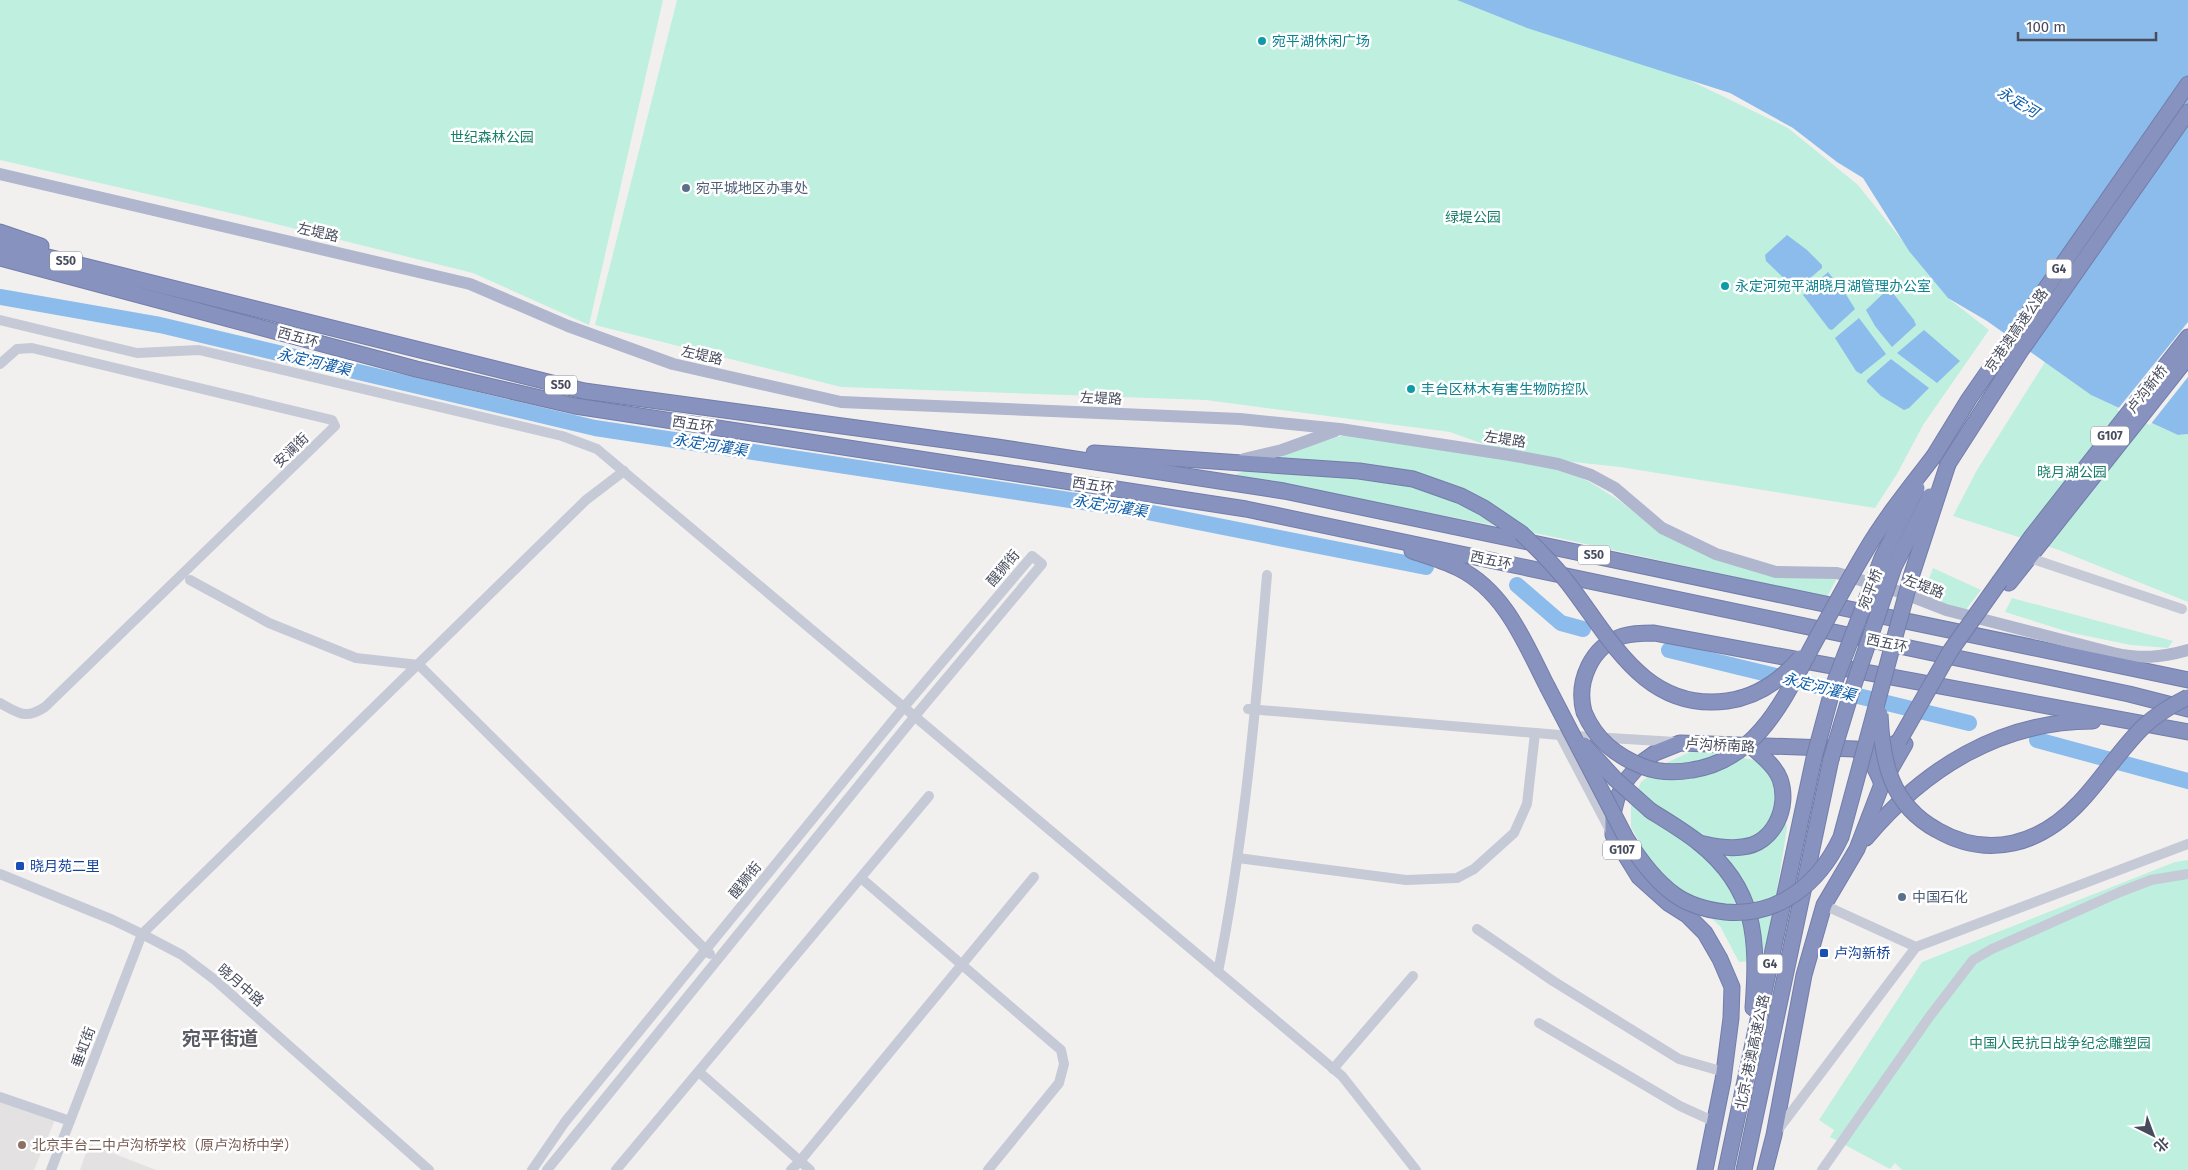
<svg xmlns="http://www.w3.org/2000/svg" width="2188" height="1170" font-family="'Fira Sans','Noto Sans SC',sans-serif">
	<style>
		.education { fill: #e3e1e1 }
		.green { fill: #beefdf }
		.water { fill: #8bbcec }
		.pier { fill: #f2f0ef }
		.lines { fill: none; stroke-linecap: round; stroke-linejoin: round }
		.river { stroke: #8bbcec; stroke-width: 16 }
		.highway-casing { stroke: #737daa; stroke-width: 17 }
		.minor { stroke: #c6cad6; stroke-width: 10 }
		.major { stroke: #afb6ce; stroke-width: 12 }
		.highway { stroke: #8792be; stroke-width: 15 }
		.highway-bridge-casing { stroke: #737daa; stroke-width: 17; stroke-linecap: butt }
		.highway-bridge { stroke: #8792be; stroke-width: 15 }
		.culture-dot { fill: #0f9aa8; stroke: #fff; stroke-width: 2 }
		.service-dot { fill: #5c6f8a; stroke: #fff; stroke-width: 2 }
		.transit-dot { fill: #1a4fb4; stroke: #fff; stroke-width: 2 }
		.education-dot { fill: #8d6e63; stroke: #fff; stroke-width: 2 }
		.labels { text-anchor: middle; stroke-width: 5; stroke-linejoin: round; paint-order: stroke }
		.shield { fill: #fff; stroke: #7e828e; stroke-width: 1 }
		.shield-label { font-size: 12px; font-weight: bold; fill: #474c5d }
		.culture-label { font-size: 14px; fill: #0d838f; stroke: #fff; text-anchor: start }
		.park-label { font-size: 14px; fill: #187f69; stroke: #fff }
		.service-label { font-size: 14px; fill: #4e5e75; stroke: #fff; text-anchor: start }
		.street-label { font-size: 14px; fill: #474c5d; stroke: #fff }
		.transit-label { font-size: 14px; fill: #164399; stroke: #fff; text-anchor: start }
		.education-label { font-size: 14px; fill: #785e54; stroke: #fff; text-anchor: start }
		.water-label { font-size: 15px; font-style: italic; fill: #0d5caa; stroke: #fff }
		.district-label { font-size: 19px; font-weight: bold; fill: #5c5d64; stroke: #fff }
	</style>
	<rect width="100%" height="100%" fill="#f2f0ef"/>
	<g class="education">
		<polygon points="0,1101 55,1120 34,1170 0,1170"/>
		<polygon points="89,1144 156,1170 80,1170"/>
	</g>
	<g class="green">
		<polygon points="0,0 663,0 589,325 473,273 256,219 0,160"/>
		<polygon points="677,0 1524,0 1788,128 1858,185 1948,298 1989,330 1923,425 1897,474 1875,508 1620,467 1517,456 1450,432 1206,400 841,387 595,325"/>
		<polygon points="2045,362 2091,395 2178,435 2188,434 2188,602 2059,550 1953,516 1977,470"/>
		<polygon points="1344,435 1502,457 1563,470 1590,482 1620,501 1661,534 1706,556 1837,578 1827,597 1554,537 1235,475 1282,455"/>
		<polygon points="1933,568 1981,590 1964,612 1922,598"/>
		<polygon points="2012,598 2173,641 2168,648 2131,645 2072,633 2005,612"/>
		<polygon points="1690,752 1719,753 1754,760 1768,768 1778,785 1787,828 1768,947 1753,961 1739,962 1720,926 1671,883 1647,856 1631,827 1631,806 1641,782 1666,763"/>
		<polygon points="2188,860 2188,1170 1902,1170 1895,1163 1890,1169 1830,1137 1834,1130 1819,1120 1922,962 2175,862"/>
	</g>
	<g class="water">
		<polygon points="1457,0 2188,0 2188,434 2178,435 2091,395 1987,321 1948,298 1909,251 1863,178 1837,162 1793,128 1730,93 1527,28"/>
		<polygon points="1787,235 1807,250 1822,265 1822,268 1796,290 1766,261 1765,255"/>
		<polygon points="1828,272 1845,293 1855,309 1832,330 1829,329 1803,295"/>
		<polygon points="1889,288 1914,320 1916,325 1892,347 1875,326 1866,310"/>
		<polygon points="1859,318 1886,354 1861,374 1856,371 1835,338"/>
		<polygon points="1924,330 1960,361 1937,383 1897,353"/>
		<polygon points="1891,359 1929,388 1909,408 1904,410 1881,396 1867,382 1867,380"/>
	</g>
	<polygon class="pier" points="2188,322 2188,377 2150,425 2117,410"/>
	<g class="lines">
		<g class="river">
			<polyline points="0,297 160,325 595,428 1142,511 1426,567"/>
			<polyline points="1517,585 1561,623 1583,629"/>
			<polyline points="1669,650 1969,723"/>
			<polyline points="2037,740 2188,781"/>
		</g>
		<g class="highway-casing">
			<g id="highway">
				<polyline points="0,232 41,246"/>
				<polyline points="0,245 584,391 997,447 1284,491 2188,680"/>
				<polyline points="0,258 416,369 575,406 1246,509 2129,694 2188,709"/>
				<polyline points="1094,453 1359,471 1413,479 1461,496 1484,508 1521,533"/>
				<polyline points="1934,456 1969,399 2188,84"/>
				<polyline points="1948,464 2020,352 2188,112"/>
				<path d="M1412,551C1427,556 1444,561 1458,568C1505,591 1525,643 1547,686"/>
				<polyline points="2000,581 2032,536 2188,337"/>
				<polyline points="2009,583 2188,357"/>
				<path d="M1584,712C1576,682 1591,646 1623,636C1633,633 1644,633 1654,633L2188,732"/>
				<path d="M1857,750C1871,758 1876,769 1882,784"/>
				<path d="M1651,811C1667,821 1684,831 1699,843C1757,889 1758,940 1753,1008"/>
				<path d="M1866,838C1924,769 2000,721 2093,721"/>
				<path d="M1699,843C1713,846 1727,849 1742,847C1774,844 1790,807 1780,779C1775,766 1762,756 1752,747"/>
				<path d="M1705,1170L1723,1080L1731,1018L1732,987L1720,959L1705,933L1687,915L1668,903L1639,877L1613,835V814L1617,798L1628,778L1641,763L1655,753L1680,743L1855,749C1873,752 1883,752 1899,741"/>
				<polyline points="1726,1170 1814,758"/>
				<polyline points="1744,1170 1831,759"/>
				<polyline points="1765,1170 1774,1135 1804,975 1824,905 1857,849 1882,784 1905,744"/>
			</g>
		</g>
		<g class="minor">
			<polyline points="0,320 137,353 199,350 562,436 597,449 1342,1076 1416,1170"/>
			<path d="M0,364L17,349L32,348L332,420L335,426L45,707C25,720 19,713 0,703"/>
			<polyline points="2024,556 2182,609"/>
			<polyline points="190,580 269,623 356,658 419,665 710,954"/>
			<polyline points="1248,709 1560,735 1676,742"/>
			<polyline points="1560,735 1612,834"/>
			<polyline points="1238,858 1406,880 1457,878 1474,869 1514,833 1527,804 1535,733"/>
			<polyline points="0,874 113,920 142,934 182,955 215,980 429,1170"/>
			<polyline points="861,878 1061,1050 1064,1064 1059,1083 988,1170"/>
			<polyline points="1824,905 1916,947"/>
			<polyline points="1477,929 1553,981 1679,1059 1724,1072"/>
			<path d="M1218,972C1244,841 1256,707 1267,575"/>
			<polyline points="1539,1023 1680,1106 1715,1122"/>
			<polyline points="1333,1069 1413,976"/>
			<polyline points="699,1072 800,1161 791,1170"/>
			<polyline points="0,1097 70,1121"/>
			<polyline points="1777,1131 1916,947 2188,844"/>
			<polyline points="51,1170 142,934 586,500 624,471"/>
			<polyline points="532,1170 565,1122 904,707 1032,556 1042,564 915,716 547,1170"/>
			<polyline points="616,1170 929,796"/>
			<polyline points="810,1170 800,1161 1034,877"/>
			<polyline points="1822,1170 1930,1016 1973,960 1992,949 2120,892 2151,880 2188,874"/>
		</g>
		<g class="major">
			<path d="M0,174L470,284L568,326L673,364L841,402L1240,419L1340,429L1510,455L1558,464L1591,475L1615,488L1662,528L1716,554L1776,572L1837,573L1900,592L1946,610L2113,653C2141,659 2160,658 2188,650"/>
			<polyline points="1244,459 1282,450 1335,431"/>
		</g>
		<use href="#highway" class="highway"/>
		<g class="highway-bridge-casing">
			<g id="highway-bridge">
				<path d="M1521,533C1538,549 1554,565 1568,583C1610,637 1644,712 1727,701C1756,697 1781,680 1800,658"/>
				<path d="M1547,686L1626,838C1639,859 1654,880 1675,895C1689,905 1708,910 1725,912C1778,917 1819,884 1841,837L1911,577L1948,464"/>
				<path d="M1584,712C1596,740 1616,756 1644,767C1660,773 1675,773 1692,770C1758,760 1785,697 1813,645C1830,614 1847,582 1865,552C1885,518 1910,487 1934,456"/>
				<path d="M1880,714C1882,762 1891,805 1937,830C1989,860 2041,844 2080,802C2103,778 2120,749 2144,726C2157,714 2172,705 2188,697"/>
				<polyline points="1899,741 1951,650 2000,581"/>
				<polyline points="1584,745 1615,779 1651,811"/>
				<polyline points="1814,758 1834,684 1882,558 1917,488"/>
				<polyline points="1831,759 1852,690 1894,567 1930,496"/>
			</g>
		</g>
		<use href="#highway-bridge" class="highway-bridge"/>
	</g>
	<g class="culture-dot">
		<circle cx="1262" cy="41" r="5"/>
		<circle cx="1725" cy="286" r="5"/>
		<circle cx="1411" cy="389" r="5"/>
	</g>
	<g class="service-dot">
		<circle cx="686" cy="188" r="5"/>
		<circle cx="1902" cy="897" r="5"/>
	</g>
	<g class="transit-dot">
		<rect x="15" y="861" width="10" height="10" rx="2.5"/>
		<rect x="1819" y="948" width="10" height="10" rx="2.5"/>
	</g>
	<circle class="education-dot" cx="22" cy="1145" r="5"/>
	<g class="labels">
		<g class="shield">
			<rect x="50" y="251.5" width="32" height="19" rx="4"/>
			<rect x="2046.5" y="259.5" width="25" height="19" rx="4"/>
			<rect x="545" y="375.5" width="32" height="19" rx="4"/>
			<rect x="2091" y="426.5" width="38" height="19" rx="4"/>
			<rect x="1578" y="545.5" width="32" height="19" rx="4"/>
			<rect x="1603" y="840.5" width="38" height="19" rx="4"/>
			<rect x="1757.5" y="954.5" width="25" height="19" rx="4"/>
		</g>
		<g class="shield-label">
			<text x="66" y="265">S50</text>
			<text x="2059" y="273">G4</text>
			<text x="561" y="389">S50</text>
			<text x="2110" y="440">G107</text>
			<text x="1594" y="559">S50</text>
			<text x="1622" y="854">G107</text>
			<text x="1770" y="968">G4</text>
		</g>
		<g class="culture-label">
			<text x="1272" y="46">宛平湖休闲广场</text>
			<text x="1735" y="291">永定河宛平湖晓月湖管理办公室</text>
			<text x="1421" y="394">丰台区林木有害生物防控队</text>
		</g>
		<g class="park-label">
			<text x="492" y="142">世纪森林公园</text>
			<text x="1473" y="222">绿堤公园</text>
			<text x="2072" y="477">晓月湖公园</text>
			<text x="2060" y="1048">中国人民抗日战争纪念雕塑园</text>
		</g>
		<g class="service-label">
			<text x="696" y="193">宛平城地区办事处</text>
			<text x="1912" y="902">中国石化</text>
		</g>
		<g class="street-label">
			<text transform="translate(318 232) rotate(13)" y="5">左堤路</text>
			<text transform="translate(2016 330) rotate(-55)" y="5">京港澳高速公路</text>
			<text transform="translate(298 337) rotate(15)" y="5">西五环</text>
			<text transform="translate(702 355) rotate(13)" y="5">左堤路</text>
			<text transform="translate(2147 389) rotate(-52)" y="5">卢沟新桥</text>
			<text transform="translate(1101 398) rotate(3)" y="5">左堤路</text>
			<text transform="translate(693 424) rotate(9)" y="5">西五环</text>
			<text transform="translate(1505 439) rotate(9)" y="5">左堤路</text>
			<text transform="translate(291 450) rotate(-44)" y="5">安澜街</text>
			<text transform="translate(1093 485) rotate(9)" y="5">西五环</text>
			<text transform="translate(1491 560) rotate(12)" y="5">西五环</text>
			<text transform="translate(1003 568) rotate(-50)" y="5">醒狮街</text>
			<text transform="translate(1924 586) rotate(21)" y="5">左堤路</text>
			<text transform="translate(1870 589) rotate(-69)" y="5">宛平桥</text>
			<text transform="translate(1887 643) rotate(12)" y="5">西五环</text>
			<text transform="translate(1720 745) rotate(3)" y="5">卢沟桥南路</text>
			<text transform="translate(745 880) rotate(-51)" y="5">醒狮街</text>
			<text transform="translate(241 985) rotate(41)" y="5">晓月中路</text>
			<text transform="translate(83 1047) rotate(-69)" y="5">垂虹街</text>
			<text transform="translate(1752 1052) rotate(-78)" y="5">北京-港澳高速公路</text>
		</g>
		<g class="transit-label">
			<text x="30" y="871">晓月苑二里</text>
			<text x="1834" y="958">卢沟新桥</text>
		</g>
		<g class="education-label">
			<text x="32" y="1150">北京丰台二中卢沟桥学校（原卢沟桥中学）</text>
		</g>
		<g class="water-label">
			<text transform="translate(2018 102) rotate(31)" y="5">永定河</text>
			<text transform="translate(314 362) rotate(13)" y="5">永定河灌渠</text>
			<text transform="translate(710 445) rotate(9)" y="5">永定河灌渠</text>
			<text transform="translate(1110 506) rotate(9)" y="5">永定河灌渠</text>
			<text transform="translate(1819 687) rotate(14)" y="5">永定河灌渠</text>
		</g>
		<g class="district-label">
			<text x="220" y="1045">宛平街道</text>
		</g>
	</g>
	<g transform="translate(2153 1135) rotate(138)" stroke="#ffffff" stroke-width="4" paint-order="stroke">
	<path d="M0-4L9 19L0 12L-9 19Z" fill="#474c5d"/>
	<text y="-8" font-size="14" font-weight="bold" text-anchor="middle" fill="#474c5d">北</text>
	</g>
	<path d="M2018 32v8h138v-8" fill="none" stroke="#474c5d" stroke-width="2.5"/>
	<text x="2026" y="32" font-size="15" fill="#474c5d" stroke="#ffffff" stroke-width="4" paint-order="stroke">100 m</text>
</svg>
